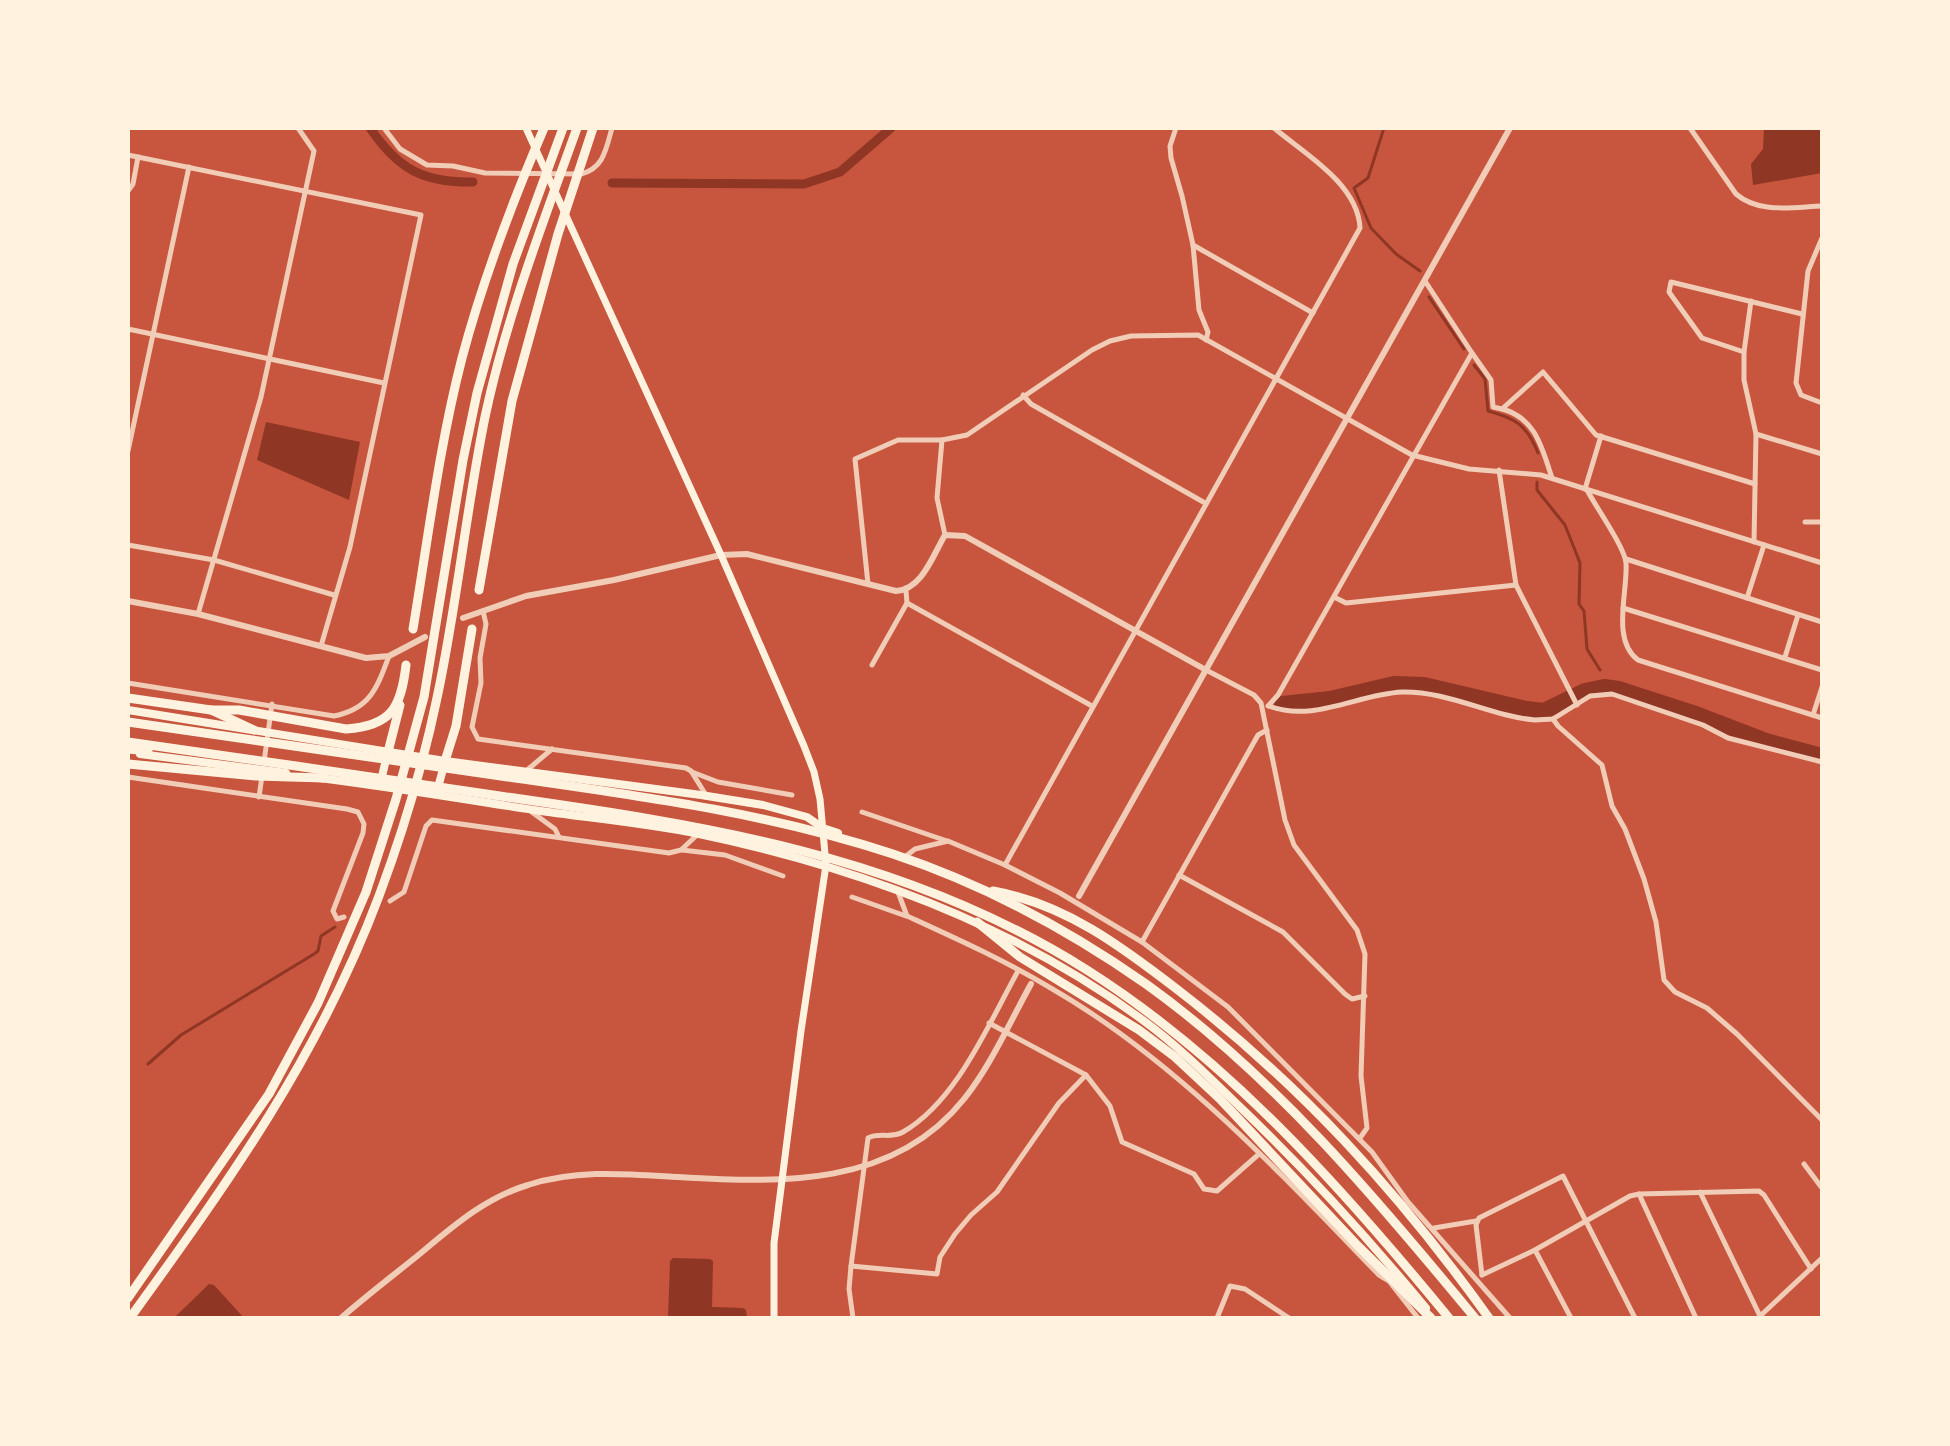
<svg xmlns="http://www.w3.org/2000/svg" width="1950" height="1446" font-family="'PT Sans',sans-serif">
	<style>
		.water { fill: #8f3625 }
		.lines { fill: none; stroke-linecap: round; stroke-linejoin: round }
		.stream { stroke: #8f3625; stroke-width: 3 }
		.canal { stroke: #8f3625; stroke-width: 9 }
		.river { stroke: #8f3625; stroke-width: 16 }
		.minor { stroke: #f1ccb7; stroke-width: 5 }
		.tertiary { stroke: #f1ccb7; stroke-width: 6 }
		.secondary { stroke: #fff3e0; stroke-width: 7 }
		.trunk { stroke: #fff3e0; stroke-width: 8 }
		.motorway { stroke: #fff3e0; stroke-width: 9 }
	</style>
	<rect width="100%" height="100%" fill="#c8553d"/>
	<g class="water">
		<polygon points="1764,128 1822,128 1822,173 1753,185 1751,164 1763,149"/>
		<polygon points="266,422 360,442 349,500 257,460"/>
		<polygon points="673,1258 710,1259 713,1261 712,1307 743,1308 746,1310 747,1318 668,1318 670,1261"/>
		<polygon points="209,1284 214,1285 244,1318 174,1318"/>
	</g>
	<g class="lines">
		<g class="stream">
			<polyline points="1384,128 1368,178 1354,188 1371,228 1396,254 1420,271"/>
			<polyline points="1429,297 1464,349"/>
			<path d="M1474,365L1485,379L1488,411C1515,418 1527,425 1538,453"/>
			<polyline points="1537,482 1537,490 1565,525 1580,563 1579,604 1584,611 1587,649 1600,670"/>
			<polyline points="148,1064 181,1035 314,954 318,951 321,936 335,927"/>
		</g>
		<g class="canal">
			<path d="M370,128C398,169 423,183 473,182"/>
			<polyline points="612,183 804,184 840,172 891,128"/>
		</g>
		<polyline class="river" points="1282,704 1330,699 1394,684 1424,685 1526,709 1544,711 1585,691 1604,687 1619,689 1693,713 1766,741 1822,756"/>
		<g class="minor">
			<path d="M384,128L400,149L427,165L453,166L485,173L581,174C604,168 606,149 612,128"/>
			<polyline points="1176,128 1170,146 1171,158 1182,196 1193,245 1199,310 1208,332 1206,340"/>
			<path d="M1690,128L1736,194C1759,214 1793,207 1822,206"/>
			<polyline points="128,155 421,215 350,547 321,646"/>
			<polyline points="128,191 133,184 138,157"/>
			<polyline points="1822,238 1808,271 1796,383 1801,395 1822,403"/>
			<polyline points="1193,245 1313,313"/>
			<polyline points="128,329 384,383"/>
			<polyline points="1744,352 1751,301"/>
			<polyline points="1472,353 1491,380 1493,407 1502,409"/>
			<polyline points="1023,395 1031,404 1205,503"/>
			<polyline points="1756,434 1822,454"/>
			<polyline points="942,440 937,498 945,535"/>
			<polyline points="128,451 189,167"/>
			<polyline points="1499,470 1516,585 1577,705"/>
			<path d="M1552,478C1542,448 1536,418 1502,409L1543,372L1596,435L1755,484"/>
			<polyline points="1585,489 1601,436"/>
			<path d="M1587,490C1596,507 1625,548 1626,563C1628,592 1611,640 1638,660L1822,718"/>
			<polyline points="1805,522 1822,522"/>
			<polyline points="1754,542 1756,434 1744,380 1744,352 1702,338 1669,292 1671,282 1802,314"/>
			<polyline points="128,545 214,560 334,595"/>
			<polyline points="1626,559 1822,622"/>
			<polyline points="868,584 855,459 898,440 942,440 967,435 1092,350 1110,341 1131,336 1198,335 1412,455 1469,469 1541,475 1822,563"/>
			<polyline points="1334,597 1346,603 1516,585"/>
			<polyline points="1747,598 1764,545"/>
			<polyline points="907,603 1092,706"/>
			<polyline points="1623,608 1822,670"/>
			<polyline points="483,611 486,624 480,658 481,683 472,727 478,739 686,768 691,771 706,795"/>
			<polyline points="198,614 261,397 314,151 298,128"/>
			<polyline points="1785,657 1798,615"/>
			<polyline points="872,665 907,603 906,591"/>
			<polyline points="1206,670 1254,695 1261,703 1285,820 1294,845 1357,930 1365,954 1361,1076 1367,1128 1360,1138"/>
			<path d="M128,683L334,716C370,709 377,688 389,656"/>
			<polyline points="1268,706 1278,695 1472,353 1425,281"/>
			<path d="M1269,706C1313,723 1358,694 1402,692C1449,691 1490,716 1535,720L1553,719L1590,696L1612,694L1703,725L1728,738L1822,762"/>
			<polyline points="1813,715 1822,687"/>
			<polyline points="1553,719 1558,726 1602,765 1612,806 1625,829 1644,879 1656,922 1664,980 1675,992 1707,1008 1737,1034 1822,1120"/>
			<polyline points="264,762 272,704"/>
			<polyline points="526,771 552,749"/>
			<polyline points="692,772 718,782 792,795"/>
			<polyline points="128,777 347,809 358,812 364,824 363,833 333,911 337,919 344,917"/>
			<polyline points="259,797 262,776"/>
			<polyline points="529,810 555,829 559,837"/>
			<polyline points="862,812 947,841"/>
			<polyline points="682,850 725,855 783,876"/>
			<polyline points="906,856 915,849 948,841 1005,865 1060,893 1142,942 1228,1007 1372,1152 1408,1202 1510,1318"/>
			<path d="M1005,865L1360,228C1358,184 1305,154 1274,128"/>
			<polyline points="1179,875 1283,932 1345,994 1352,999 1365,996"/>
			<path d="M898,892L907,916C955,938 1004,960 1049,987C1176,1060 1278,1171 1379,1275L1389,1281L1418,1318"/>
			<polyline points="852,897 906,916"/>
			<polyline points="390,901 404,892 426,826 432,820 669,853 681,850 697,835"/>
			<polyline points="1142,942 1258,735 1267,730"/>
			<polyline points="989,1023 1086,1075 1110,1106 1122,1142 1194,1174 1204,1189 1217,1191 1259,1154"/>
			<polyline points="1804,1164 1822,1188"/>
			<polyline points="1700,1192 1760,1316"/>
			<polyline points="1639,1194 1696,1318"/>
			<polyline points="1434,1228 1476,1221"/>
			<polyline points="851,1266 937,1274 940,1257 955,1234 971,1215 997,1192 1059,1103 1086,1075"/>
			<polyline points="1482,1275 1476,1225 1479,1218 1563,1176 1635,1318"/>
			<polyline points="1482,1275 1535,1250"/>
			<path d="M853,1318L849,1289L851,1266L868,1138C879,1132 891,1139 903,1132C957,1101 989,1023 1018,971"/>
			<polyline points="1217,1318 1230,1286 1245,1289 1289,1318"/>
			<polyline points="1571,1318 1535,1250 1630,1196 1639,1194 1759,1191 1764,1195 1811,1269"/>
			<polyline points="1758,1318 1822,1258"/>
		</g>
		<g class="tertiary">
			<polyline points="128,601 198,614 366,658 389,656 425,637"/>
			<path d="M463,618L526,596L614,580L721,555L747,554L896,591C922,590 933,555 945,535L965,536L1206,670"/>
			<polyline points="1079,896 1510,128"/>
			<path d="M341,1318C365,1297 391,1277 416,1257C451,1228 484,1198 528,1185C577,1169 627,1174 678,1177C780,1183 893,1188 964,1099C991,1065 1010,1022 1031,984"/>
		</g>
		<polyline class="secondary" points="526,128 721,555 804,746 814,772 820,799 826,865 801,1031 774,1243 774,1318"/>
		<g class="trunk">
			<polyline points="128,710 445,761 701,795 763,805 807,817 823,828 838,833"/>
			<polyline points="140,754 286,773"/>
			<path d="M319,778C391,787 462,799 534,810C589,818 645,823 699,834C857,867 1013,924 1144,1021C1178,1046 1209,1077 1239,1106C1306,1170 1367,1237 1426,1308"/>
			<polyline points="380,785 387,755"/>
			<polyline points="437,791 445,762"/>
		</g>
		<g class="motorway">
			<polyline points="479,590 512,401 558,234 593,128"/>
			<path d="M413,629C428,539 439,447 462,358C483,279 512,203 544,128"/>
			<polyline points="128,698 211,710 254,730"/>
			<path d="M211,710H239L346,729C391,726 401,708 406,665"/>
			<path d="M128,722C252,740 377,758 501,776C633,795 766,812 893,854C983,884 1069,930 1146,984C1273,1075 1376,1198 1475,1318"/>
			<path d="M128,742C250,759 371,777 493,795C703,825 903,854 1087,970C1229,1060 1343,1189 1449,1318"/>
			<polyline points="128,749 148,751"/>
			<polyline points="388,752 400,705"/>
			<polyline points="445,761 456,726 472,629"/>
			<polyline points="128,764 256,776 324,778"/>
			<path d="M993,891C1065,904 1121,946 1178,990C1301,1085 1398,1191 1489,1318"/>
			<polyline points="977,922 1020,957 1139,1030 1175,1057 1220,1099 1358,1246 1431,1318"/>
			<polyline points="128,1298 269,1094 318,1003 366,892 396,799 424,697 463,460 477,393 513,264 563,128"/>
			<path d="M130,1318C229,1181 319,1056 379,896C403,832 423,765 437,698C457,605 466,510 485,417C506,318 543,223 577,128"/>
		</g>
	</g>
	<rect width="1950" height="1446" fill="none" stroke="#fff3e0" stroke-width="260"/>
</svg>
